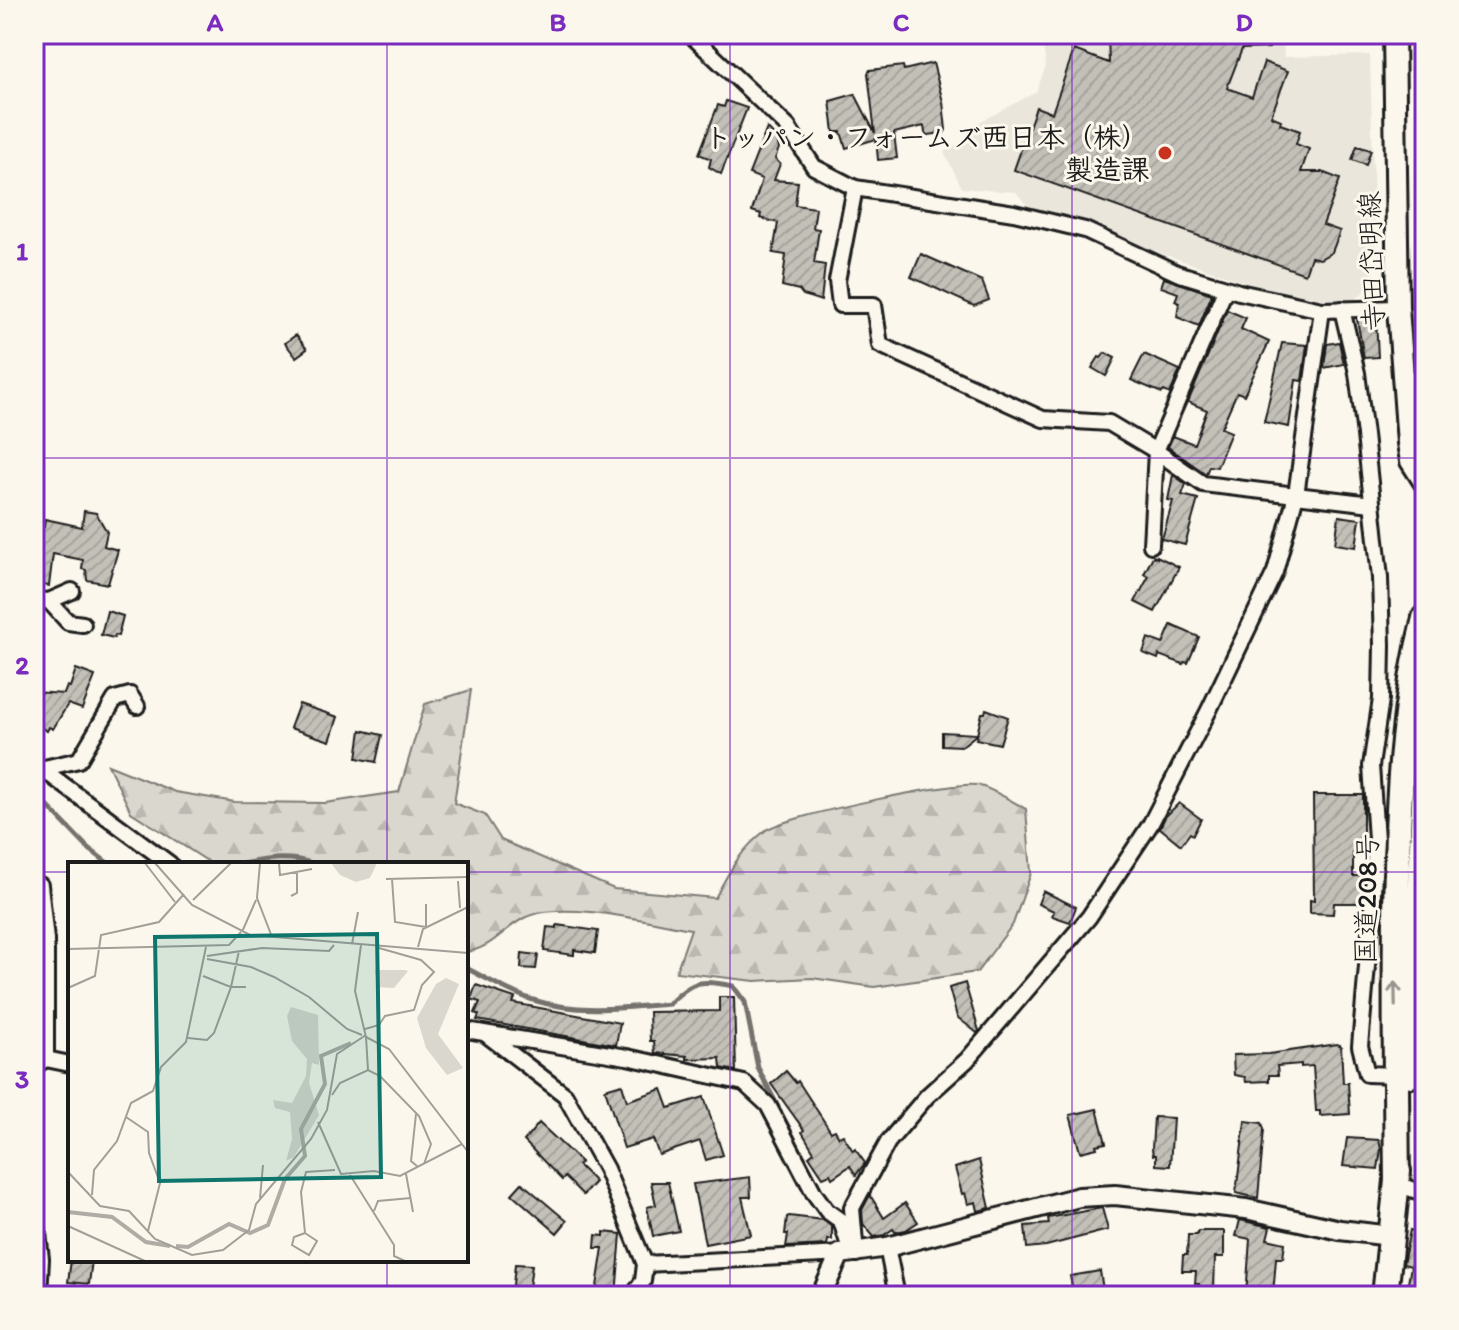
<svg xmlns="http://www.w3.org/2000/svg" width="1459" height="1330" font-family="Itim,'Klee One',sans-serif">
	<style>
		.built { fill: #eae6dc }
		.forest { fill: url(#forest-firs); stroke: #7b7a75; stroke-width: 2 }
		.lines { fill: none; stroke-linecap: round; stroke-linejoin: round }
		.stream { stroke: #74726e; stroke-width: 5 }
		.building { fill: url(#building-hatch); stroke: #1c1c1c; stroke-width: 2 }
		.minor-casing { stroke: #1c1c1c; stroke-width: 20 }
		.tertiary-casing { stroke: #1c1c1c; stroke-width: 24 }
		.secondary-casing { stroke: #1c1c1c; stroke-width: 26 }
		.trunk-casing { stroke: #1c1c1c; stroke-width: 30 }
		.minor { stroke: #fbf7ec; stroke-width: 14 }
		.tertiary { stroke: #fbf7ec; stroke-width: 18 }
		.secondary { stroke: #fbf7ec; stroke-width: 20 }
		.trunk { stroke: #fbf7ec; stroke-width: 24 }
		.oneway { stroke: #97948e }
		.grid { fill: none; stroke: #7b2cbf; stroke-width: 2; stroke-opacity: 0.55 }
		.poi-dot { fill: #c8321e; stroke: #fbf7ec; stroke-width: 3 }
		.labels { text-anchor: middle; stroke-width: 6; stroke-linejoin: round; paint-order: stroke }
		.poi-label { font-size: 28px; font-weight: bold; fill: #1c1c1c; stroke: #fbf7ec; text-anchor: end }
		.street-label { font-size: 28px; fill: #1c1c1c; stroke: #fbf7ec }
		.inset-river { fill: none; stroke: #afaca5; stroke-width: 4 }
		.inset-road { fill: none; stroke: #a29f99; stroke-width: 2 }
		.view { fill: #0f766e; fill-opacity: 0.15; stroke: #0f766e; stroke-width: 4 }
		.inset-edge { fill: none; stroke: #1c1c1c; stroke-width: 4 }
		.neatline { fill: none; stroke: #7b2cbf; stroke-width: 3 }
		.grid-label { font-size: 26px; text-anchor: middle; font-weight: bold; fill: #7b2cbf }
	</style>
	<defs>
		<pattern id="forest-firs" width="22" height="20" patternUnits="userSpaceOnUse" patternTransform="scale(2)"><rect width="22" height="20" fill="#dad7ce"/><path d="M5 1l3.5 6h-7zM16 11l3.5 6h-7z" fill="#bab8b0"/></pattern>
		<pattern id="building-hatch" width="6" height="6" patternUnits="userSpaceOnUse" patternTransform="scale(2)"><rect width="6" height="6" fill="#c3c0b8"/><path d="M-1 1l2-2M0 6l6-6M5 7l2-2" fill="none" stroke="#a7a49e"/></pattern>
	</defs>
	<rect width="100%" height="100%" fill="#fbf7ec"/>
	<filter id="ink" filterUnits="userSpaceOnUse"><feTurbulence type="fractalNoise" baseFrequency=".0125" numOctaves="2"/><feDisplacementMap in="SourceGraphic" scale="16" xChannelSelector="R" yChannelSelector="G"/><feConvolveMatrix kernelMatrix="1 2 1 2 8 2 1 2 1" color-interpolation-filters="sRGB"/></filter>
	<g filter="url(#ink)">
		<polygon class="built" points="1041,34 1283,34 1284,57 1370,55 1375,245 1373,273 1365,290 1354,301 1320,304 1288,297 1037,211 1025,203 1016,192 962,188 944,152 974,135 970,127 1036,92 1046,66"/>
		<path class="forest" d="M471,690L454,803L485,815L501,840L614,889L715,898C730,870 740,850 766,830C783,817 953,781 976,785C990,787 1013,802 1026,809L1031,873L1013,924L977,972L874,987L812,978L755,981L676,972L691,929C651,922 560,899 524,918C503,929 491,949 466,952V864H212L131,812L108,765L175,792L235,802L325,803L399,792L425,704Z"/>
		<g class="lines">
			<g class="stream">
				<polyline points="34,792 88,848 109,864"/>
				<path d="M242,864C267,859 289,855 314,864"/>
				<path d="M466,968C488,979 510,993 533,1000C578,1014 624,1008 669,1004C692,980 702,979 733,986L745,1002L758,1068L823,1195"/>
			</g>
		</g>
		<g class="building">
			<polygon points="1108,34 1269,34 1269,48 1242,49 1227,88 1252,97 1264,62 1288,71 1271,116 1281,120 1280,124 1300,131 1296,144 1309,149 1301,172 1322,172 1340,179 1323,225 1340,231 1332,252 1320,259 1311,257 1305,274 1014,170 1036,107 1052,113 1074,50 1109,63"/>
			<polygon points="933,63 943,102 946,130 944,133 928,135 925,133 924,126 894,133 897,158 878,160 876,139 846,148 841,132 834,132 830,101 855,94 875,133 868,73 870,70 903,66 904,70"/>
			<polygon points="726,101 747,108 721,174 709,167 711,159 699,154 718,105 724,107"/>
			<polygon points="767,128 777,139 779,148 775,159 780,164 774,180 798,182 795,205 816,208 813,228 819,229 814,263 825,265 821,301 803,295 799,290 782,286 786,255 773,253 778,223 760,218 761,214 752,211 762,179 749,174"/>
			<polygon points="1357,146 1371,150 1366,165 1352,160"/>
			<polygon points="921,254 982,281 989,300 974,306 911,277"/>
			<polygon points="1164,278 1212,294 1199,326 1177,317 1179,303 1175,301 1178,293 1161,287"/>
			<polygon points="1227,310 1246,318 1241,329 1269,342 1244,395 1237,392 1221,428 1231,432 1217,467 1209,466 1206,474 1168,447 1173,436 1194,444 1207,410 1188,402"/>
			<polygon points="1357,319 1376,319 1378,357 1364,358"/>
			<polygon points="296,335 307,349 296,357 285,343"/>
			<polygon points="1339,342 1344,364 1324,368 1327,344"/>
			<polygon points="1282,343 1307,345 1302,381 1296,380 1289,427 1264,422"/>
			<polygon points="1105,353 1115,358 1106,376 1092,368 1099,357 1101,358"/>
			<polygon points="1144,354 1180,370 1170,394 1164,391 1162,393 1131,380"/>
			<polygon points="1173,475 1186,484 1182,495 1198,499 1185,545 1162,539 1173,501 1168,500"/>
			<polygon points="84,511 96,513 107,532 104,546 118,550 108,584 87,580 86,570 82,569 83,560 53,554 49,586 34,584 34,561 41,526 44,527 45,519 82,527"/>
			<polygon points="1339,516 1360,519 1356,547 1335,544"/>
			<polygon points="1153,556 1157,558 1157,556 1179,567 1155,612 1135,602 1149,576 1144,574"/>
			<polygon points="107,611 123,616 118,636 115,635 114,638 101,635"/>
			<polygon points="1171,625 1199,637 1188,663 1184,662 1183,664 1159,655 1158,659 1143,653 1148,638 1163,644"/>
			<polygon points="76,669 95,676 82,709 68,704 53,729 49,727 47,731 34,723 34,692 64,694 67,686 70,687"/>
			<polygon points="299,704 338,717 330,741 290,728"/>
			<polygon points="986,709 1008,717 1000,744 976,739 982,713 985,713"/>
			<polygon points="361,730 382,735 376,762 357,758"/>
			<polygon points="942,732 977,734 962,746 942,745"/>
			<polygon points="1313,795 1363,795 1363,844 1353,844 1353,876 1364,876 1362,903 1334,903 1333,914 1310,913 1310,900 1314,901"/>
			<polygon points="1179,803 1201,819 1193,835 1190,833 1181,845 1160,828 1165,817"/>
			<polygon points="1043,891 1076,907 1070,922 1052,916 1054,911 1038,904"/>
			<polygon points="557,925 598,931 595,953 574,950 574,955 544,951 547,927 557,928"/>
			<polygon points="522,953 538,955 536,969 521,968"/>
			<polygon points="965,983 979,1031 977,1033 957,1017 949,988"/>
			<polygon points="476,985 515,998 513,1003 620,1023 616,1045 477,1020 479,1015 475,1013 480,1002 471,999"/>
			<polygon points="719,997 734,997 736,1071 721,1068 720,1058 687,1059 687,1056 655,1053 654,1041 650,1041 649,1012 719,1011"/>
			<polygon points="1337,1044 1341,1046 1343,1083 1348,1083 1350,1114 1320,1116 1320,1111 1316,1111 1313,1066 1301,1067 1301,1064 1277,1066 1278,1075 1269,1075 1269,1081 1246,1082 1245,1077 1234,1075 1233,1055 1269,1054"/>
			<polygon points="786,1071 796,1083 798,1081 831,1132 835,1130 839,1137 843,1135 853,1151 855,1149 865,1163 856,1175 850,1166 832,1178 830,1174 823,1177 809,1156 814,1152 802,1132 804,1130 771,1084"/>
			<polygon points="622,1084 627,1101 662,1089 669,1108 704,1097 723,1155 706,1160 700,1141 659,1155 653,1139 624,1148 605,1089"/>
			<polygon points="1097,1109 1106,1143 1096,1145 1097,1148 1080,1152 1070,1115"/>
			<polygon points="1154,1117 1173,1118 1170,1166 1156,1165 1156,1155 1153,1155 1152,1149"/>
			<polygon points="1245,1121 1262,1123 1264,1129 1258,1198 1236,1193"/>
			<polygon points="539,1123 581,1162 578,1165 595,1182 583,1195 565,1177 562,1180 524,1141"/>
			<polygon points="1347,1138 1379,1140 1381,1149 1378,1169 1343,1166"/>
			<polygon points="979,1160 990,1208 978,1211 976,1202 968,1204 965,1193 962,1194 955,1168"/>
			<polygon points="750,1177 751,1197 742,1197 751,1235 705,1244 693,1184"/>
			<polygon points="651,1182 668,1182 679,1231 653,1236 647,1207 656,1205"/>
			<polygon points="522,1183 567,1221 557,1233 512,1194"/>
			<polygon points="870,1195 884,1218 905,1203 918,1222 906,1230 895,1232 893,1229 884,1235 874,1237 863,1224 862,1210"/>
			<polygon points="1102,1208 1108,1230 1046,1246 1027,1248 1025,1226 1049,1224 1048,1218"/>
			<polygon points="789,1216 823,1220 832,1227 832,1240 828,1240 827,1245 786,1247 788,1234 785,1234 787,1217"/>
			<polygon points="1240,1220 1270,1227 1267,1239 1285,1243 1283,1258 1276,1258 1273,1296 1246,1296 1250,1239 1236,1236"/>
			<polygon points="1410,1230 1425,1233 1425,1292 1407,1289 1411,1266 1403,1264"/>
			<polygon points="1198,1231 1224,1231 1224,1257 1215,1257 1214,1291 1199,1290 1199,1284 1195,1284 1196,1271 1182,1271 1183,1255 1187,1255 1188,1235 1197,1235"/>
			<polygon points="604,1232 621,1234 616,1296 596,1293 603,1248 595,1248 596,1235 604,1236"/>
			<polygon points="71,1260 92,1260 89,1284 68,1282"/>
			<polygon points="515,1264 532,1265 528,1296 512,1296"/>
			<polygon points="1100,1271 1104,1296 1074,1296 1070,1276"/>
		</g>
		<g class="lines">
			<g class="minor-casing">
				<g id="minor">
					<polyline points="690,34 788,127 814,167 855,188 1014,213 1085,230 1177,273 1239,292 1322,310 1398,308"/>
					<polyline points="855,188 837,281 840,305 874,305 880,345 1043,419 1109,423 1156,451 1226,288"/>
					<polyline points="1342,309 1357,373 1365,435 1380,578 1382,645 1381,699 1371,766 1376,839 1372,909 1360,1046 1367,1074 1396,1075"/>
					<polyline points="1156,451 1203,484 1372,504"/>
					<polyline points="1151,545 1156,451"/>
					<polyline points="34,600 49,601 68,622 83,624"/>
					<polyline points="49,601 72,591"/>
					<polyline points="34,763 170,864"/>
					<polyline points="40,769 79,760 115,699 130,695 137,706"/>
					<polyline points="34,884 40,885 46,940 46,1059"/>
					<polyline points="466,1030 627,1057 744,1083 768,1105 814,1193 827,1211 841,1221 849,1246"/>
					<polyline points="487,1035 565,1095 606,1169 645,1264 643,1281 633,1296"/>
					<polyline points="34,1066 46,1059 70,1064"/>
					<polyline points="1397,1184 1425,1194"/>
					<polyline points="34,1197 41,1259 39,1296"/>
					<polyline points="887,1247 897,1296"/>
					<polyline points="856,1254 852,1208 888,1142 927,1096 967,1060 1089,917 1150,825 1209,710 1275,572 1296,495 1322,310"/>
					<polyline points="645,1264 843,1254"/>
				</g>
			</g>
			<g class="tertiary-casing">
				<polyline id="tertiary" points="821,1296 840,1254 887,1247 1079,1197 1115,1195 1246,1209 1340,1230 1391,1236"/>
			</g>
			<g class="secondary-casing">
				<polyline id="secondary" points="1394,34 1398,308 1408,443 1411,461 1425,483"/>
			</g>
			<g class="trunk-casing">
				<g id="trunk">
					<polyline points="1411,1075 1425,784"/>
					<path d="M1397,1184C1396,1078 1394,972 1397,866C1399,782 1404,699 1425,618"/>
					<polyline points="1385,1296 1398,1171"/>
				</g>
			</g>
			<use href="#minor" class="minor"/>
			<use href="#tertiary" class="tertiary"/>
			<use href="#secondary" class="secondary"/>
			<use href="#trunk" class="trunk"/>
		</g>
		<defs><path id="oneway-shaft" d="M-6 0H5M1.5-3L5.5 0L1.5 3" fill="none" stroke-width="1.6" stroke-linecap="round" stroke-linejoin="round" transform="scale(2)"/></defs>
		<use class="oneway" href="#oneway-shaft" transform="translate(1395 994) rotate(-91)"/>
	</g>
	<path class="grid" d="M387,34V864M730,34V1296M1072,34V1296M34,458H1425M34,872H70M466,872H1425M387,1260V1296"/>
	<circle class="poi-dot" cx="1165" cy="153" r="8"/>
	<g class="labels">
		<g class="poi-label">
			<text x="1149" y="147">トッパン・フォームズ西日本（株）<tspan x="1149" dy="32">製造課</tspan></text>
		</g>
		<g class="street-label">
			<text transform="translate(1371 261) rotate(-92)" y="10">寺田岱明線</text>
			<text transform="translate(1366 899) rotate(-89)" y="10">国道208号</text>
		</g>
	</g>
	<g transform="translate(68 862)">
		<rect width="400" height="400" fill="#fbf7ec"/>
		<path d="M263,1H309L302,16L288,20L272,13ZM307,108H337L340,109L326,126L309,125ZM378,116L391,122L370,172L395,206L379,213L358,186L349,156L368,122ZM223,145L250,153L251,203L244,201L241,221L251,253L226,295L218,299L224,277L222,250L207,246L205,238L224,241L238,214L239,197L224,179L219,154Z" fill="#dad7ce"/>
		<path class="inset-river" d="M0,350L44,355L78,380L102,384M108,384L120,385L161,362L182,371L200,363L217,317L237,294L233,267L257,222L253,194L283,181"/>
		<path class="inset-road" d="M77,1L107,40M87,1L124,43L182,73L400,91M192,1L189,36L204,75M211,1L212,13L244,7M318,17L400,15M324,17L327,60L358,65V42M390,19L392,46M223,34L229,31V9M125,38L163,1M174,70L188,38M284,82L290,50M293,83L287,129L298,175L321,187L400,290M350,85L355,67L400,45M0,87L161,83L173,70M171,89L163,125H178M139,94L194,86L261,89L266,83M139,97L183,105L206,115L241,135L279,167L294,173M0,126L27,114L33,73L91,60L116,32M297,167L311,163L317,154L346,148L354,123L366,110L353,98L311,86M298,175L300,208M120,176L139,178L146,171L163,125L135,114M264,233L272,221L300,208L312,214L351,254L363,282L356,302M348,252L343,299L349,304M58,255L80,270L81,291L92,321L80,369M250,260L273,312L306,309L332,314L394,282M0,310L32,344L61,349L87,377L124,393L155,388L181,368L188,342L243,277L259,248L269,192L298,173M338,312L345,350M282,313L326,383V394L337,399M24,333L26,308L49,279L63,241L85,229L93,205L118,180L138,85M192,336L195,303M306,349L310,339L343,336M0,364L77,399M237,371L249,379L241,393L224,383L226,375L237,371L233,330L238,310L267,308"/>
		<path class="view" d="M309,72L313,315L91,319L87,75Z"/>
		<rect width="400" height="400" class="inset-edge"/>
	</g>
	<rect width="1459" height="1330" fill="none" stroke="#fbf7ec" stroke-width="88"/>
	<rect x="44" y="44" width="1371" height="1242" class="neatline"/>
	<g class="grid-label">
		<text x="215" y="31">A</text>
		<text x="558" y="31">B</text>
		<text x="901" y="31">C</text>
		<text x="1244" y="31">D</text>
		<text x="22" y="260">1</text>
		<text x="22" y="674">2</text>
		<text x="22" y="1088">3</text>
	</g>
</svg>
